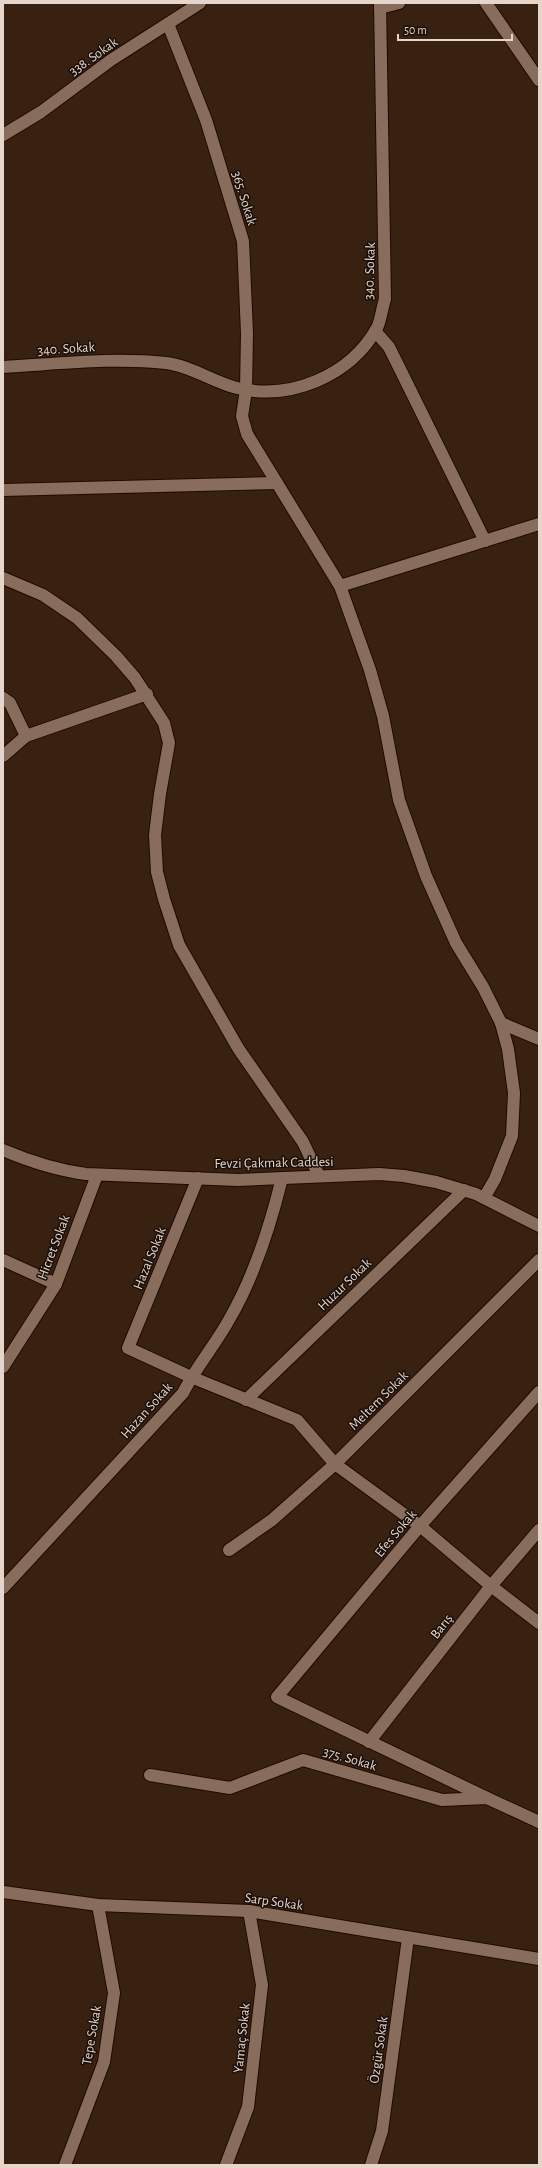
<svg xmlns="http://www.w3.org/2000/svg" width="542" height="2168" font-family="'Alegreya Sans',sans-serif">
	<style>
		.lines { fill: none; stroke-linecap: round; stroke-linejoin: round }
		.minor-casing { stroke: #1f0a00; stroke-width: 14 }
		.minor { stroke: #896d5c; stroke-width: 12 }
		.labels { text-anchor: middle; stroke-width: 3; stroke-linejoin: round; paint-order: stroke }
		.street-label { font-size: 14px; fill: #e5d5cb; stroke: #190e08 }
	</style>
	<rect width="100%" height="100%" fill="#392112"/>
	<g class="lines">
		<g class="minor-casing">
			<g id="minor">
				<polyline points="486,3 539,80"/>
				<polyline points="380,8 399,3"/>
				<polyline points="168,24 206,120 243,241 247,333 246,390 242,416 247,434 340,586 370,670 383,716 399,800 426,876 456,943 483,987 501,1023 508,1049 514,1093 512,1136 495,1179 484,1198"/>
				<polyline points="3,135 41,112 111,60 200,3"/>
				<polyline points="375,331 389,347 485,541"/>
				<path d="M3,367C57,364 112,357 166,363C191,366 213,382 237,388C290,401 350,376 377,328C381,320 382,308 385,299L380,3"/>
				<polyline points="3,490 277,483"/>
				<polyline points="3,578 43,595 77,618 116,656 135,678 164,723 169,743 160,794 155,835 157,872 164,899 179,945 238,1048 303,1142 319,1176"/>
				<polyline points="340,586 539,524"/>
				<polyline points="3,698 10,703 26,736"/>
				<polyline points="3,756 26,736 147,694"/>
				<polyline points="501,1023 539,1039"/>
				<path d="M3,1150C31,1162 56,1170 86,1174L238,1180L379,1174L404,1176L436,1182L476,1194L539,1226"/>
				<polyline points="198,1178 128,1348 191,1377 297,1420 335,1464 420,1526 491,1586 539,1623"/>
				<polyline points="3,1260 56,1284"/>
				<polyline points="3,1367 56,1284 97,1175"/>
				<polyline points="246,1400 464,1190"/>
				<polyline points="229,1550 272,1520 335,1464 539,1260"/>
				<path d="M3,1588L183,1393C196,1367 216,1344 230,1318C253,1278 271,1223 282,1178"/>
				<polyline points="369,1742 491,1586 539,1530"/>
				<polyline points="150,1775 230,1788 303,1760 442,1800 487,1798 539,1822"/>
				<polyline points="487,1798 277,1697 420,1526 539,1392"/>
				<polyline points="3,1892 98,1905 249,1911 539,1959"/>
				<polyline points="65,2165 104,2062 114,1993 98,1905"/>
				<polyline points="226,2165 248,2107 262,1985 249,1911"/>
				<polyline points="371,2165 382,2131 408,1938"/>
			</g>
		</g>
		<use href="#minor" class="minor"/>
	</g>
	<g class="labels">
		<g class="street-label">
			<text transform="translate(93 56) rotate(-35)" y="5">338. Sokak</text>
			<text transform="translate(245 198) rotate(73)" y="5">365. Sokak</text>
			<text transform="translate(369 271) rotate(-88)" y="5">340. Sokak</text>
			<text transform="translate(66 348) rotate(-4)" y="5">340. Sokak</text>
			<text transform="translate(274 1162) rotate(-1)" y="5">Fevzi Çakmak Caddesi</text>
			<text transform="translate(53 1247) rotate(-69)" y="5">Hicret Sokak</text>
			<text transform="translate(149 1258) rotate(-68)" y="5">Hazal Sokak</text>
			<text transform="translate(344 1284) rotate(-44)" y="5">Huzur Sokak</text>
			<text transform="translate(378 1400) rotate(-45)" y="5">Meltem Sokak</text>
			<text transform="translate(146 1410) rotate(-48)" y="5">Hazan Sokak</text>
			<text transform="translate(395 1533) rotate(-50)" y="5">Efes Sokak</text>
			<text transform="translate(441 1626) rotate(-52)" y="5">Barış</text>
			<text transform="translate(350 1758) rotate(16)" y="5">375. Sokak</text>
			<text transform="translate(274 1901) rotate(8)" y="5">Sarp Sokak</text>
			<text transform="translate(91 2035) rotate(-80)" y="5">Tepe Sokak</text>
			<text transform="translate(241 2038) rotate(-84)" y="5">Yamaç Sokak</text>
			<text transform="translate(378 2050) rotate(-82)" y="5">Özgür Sokak</text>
		</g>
	</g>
	<rect width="542" height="2168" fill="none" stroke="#e5d5cb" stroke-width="8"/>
	<path d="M398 34v6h114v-6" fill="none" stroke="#e5d5cb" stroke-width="2"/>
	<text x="404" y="34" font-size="12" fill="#e5d5cb" stroke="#190e08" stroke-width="3" paint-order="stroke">50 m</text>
</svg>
